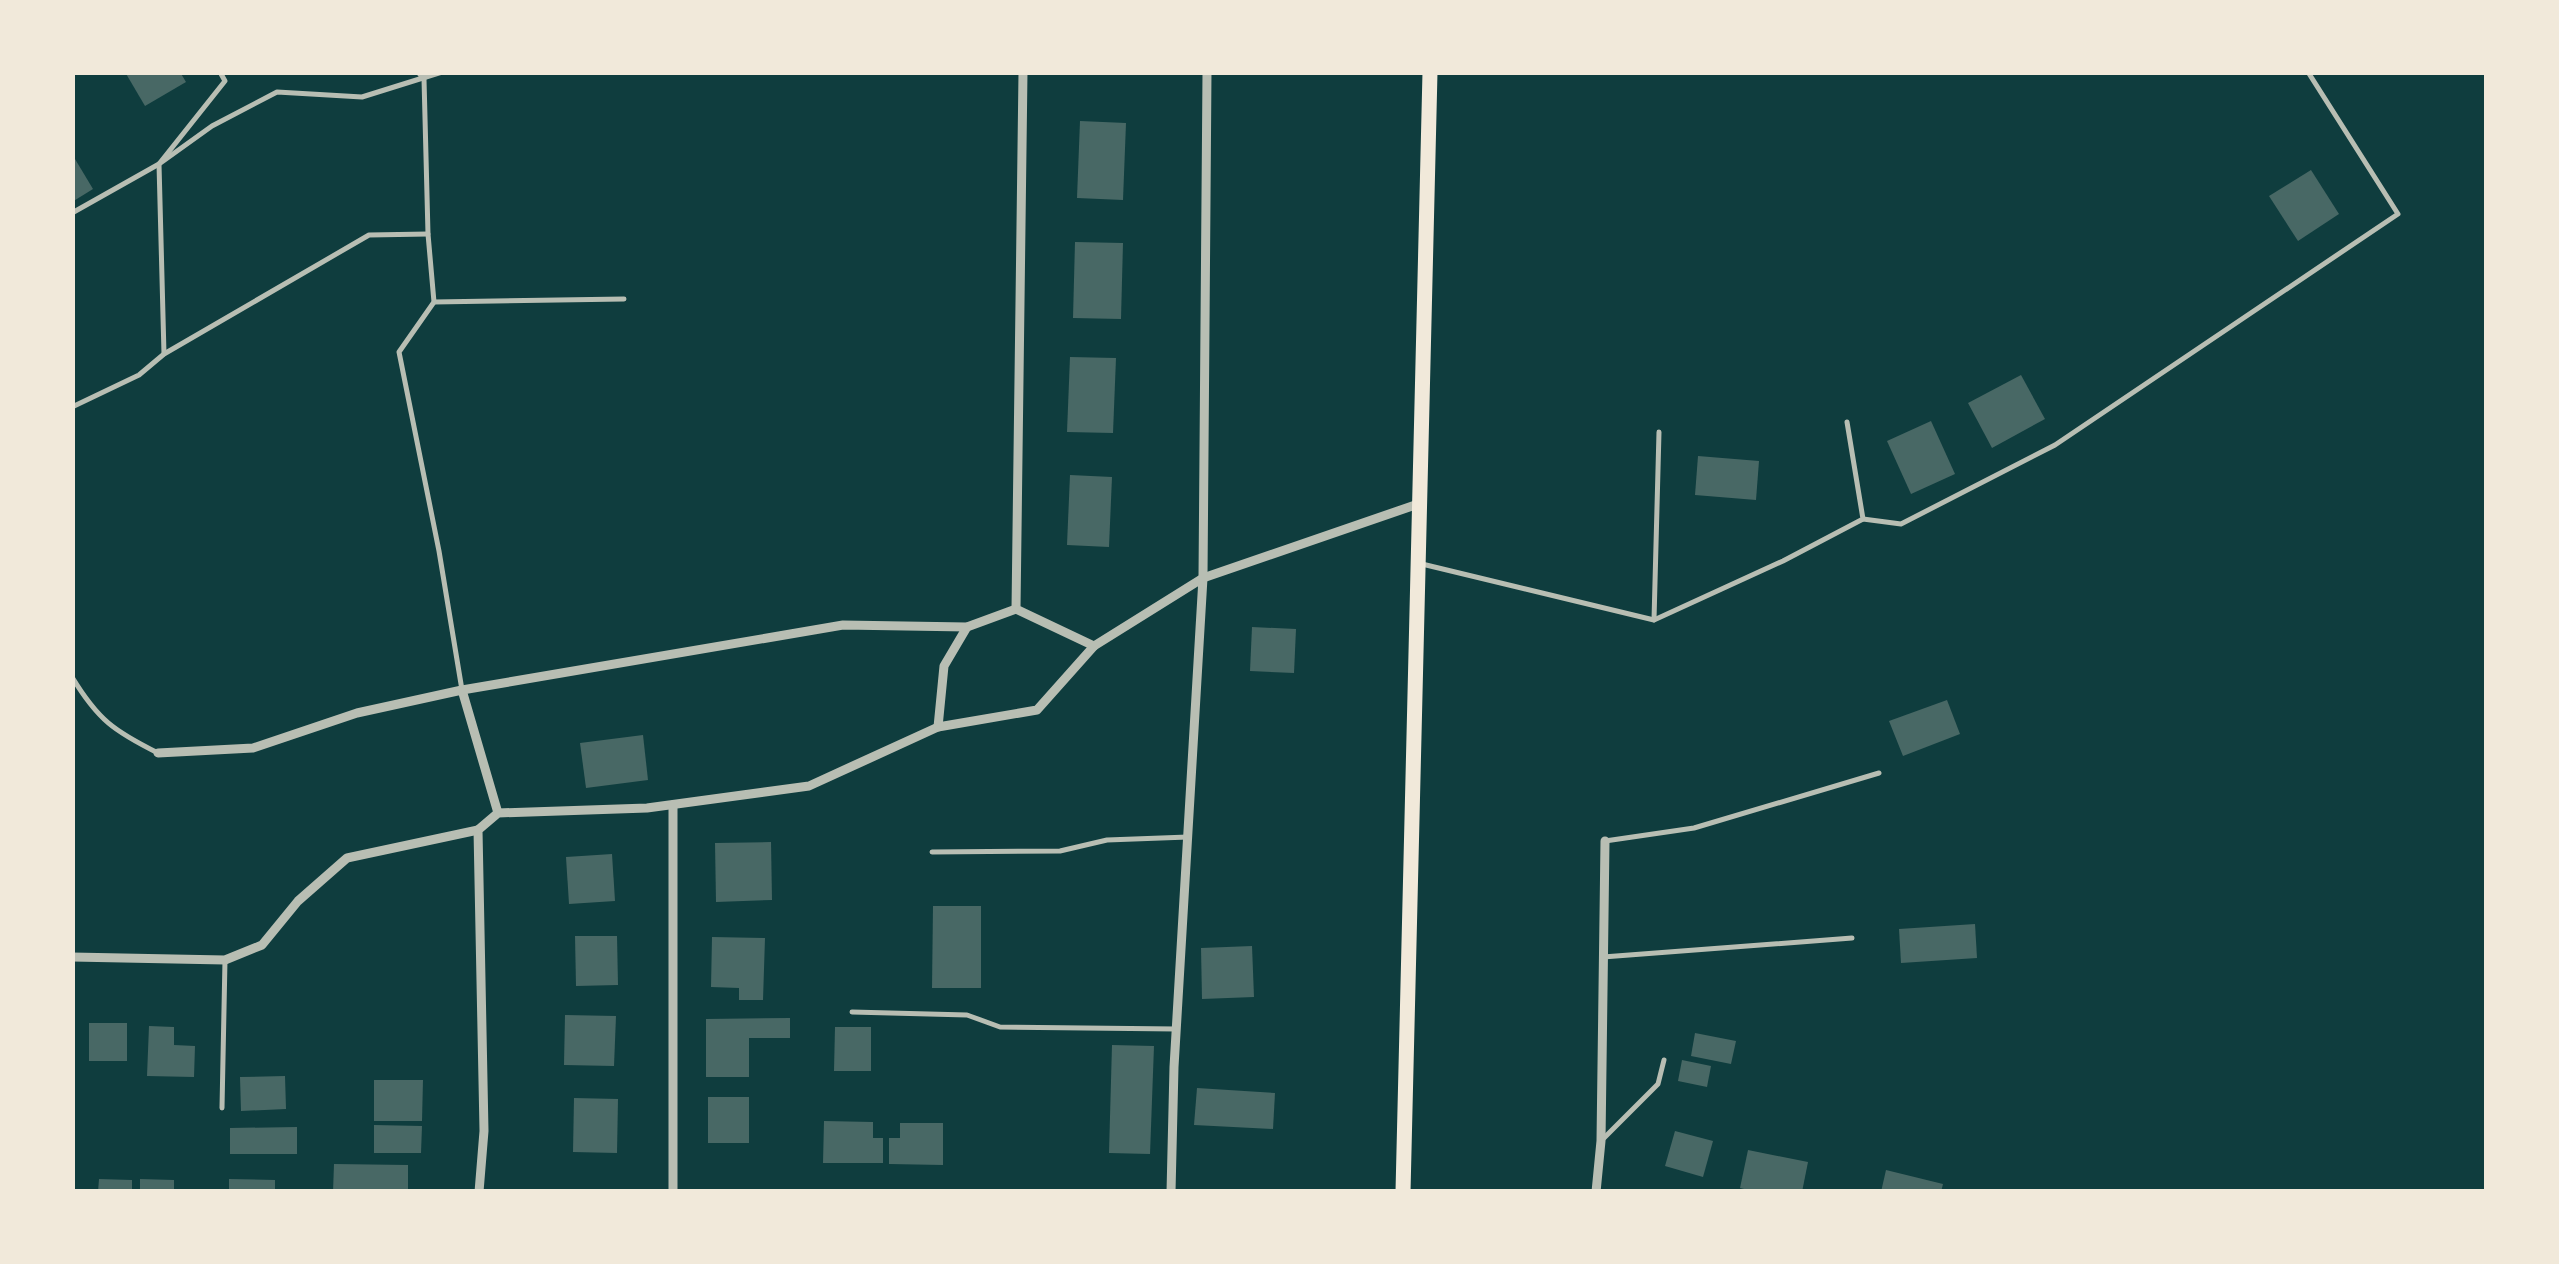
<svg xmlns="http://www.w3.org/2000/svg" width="2559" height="1264" font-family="Helvetica,sans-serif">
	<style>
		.building { fill: #486865 }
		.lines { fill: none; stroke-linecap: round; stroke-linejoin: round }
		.service { stroke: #b8beb3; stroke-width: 5 }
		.minor { stroke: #b8beb3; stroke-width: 9 }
		.primary { stroke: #f1e9da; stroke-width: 15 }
	</style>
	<rect width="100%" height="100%" fill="#0f3d3e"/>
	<g class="building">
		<polygon points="125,72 180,72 186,82 145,106"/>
		<polygon points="1080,121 1126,123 1123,200 1077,198"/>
		<polygon points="72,154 93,189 72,202"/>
		<polygon points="2311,170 2339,214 2298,241 2269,196"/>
		<polygon points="1075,242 1123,243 1121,319 1073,318"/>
		<polygon points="1070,357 1116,358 1113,433 1067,432"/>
		<polygon points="2021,375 2045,419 1992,448 1968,403"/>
		<polygon points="1931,421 1955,474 1911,494 1887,441"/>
		<polygon points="1698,456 1759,461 1756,500 1695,495"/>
		<polygon points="1070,475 1112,477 1109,547 1067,545"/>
		<polygon points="1252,627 1296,629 1294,673 1250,671"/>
		<polygon points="1947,700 1960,734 1903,756 1889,721"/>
		<polygon points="643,735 648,780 586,788 580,743"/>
		<polygon points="771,842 772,900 716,902 715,843"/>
		<polygon points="612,854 615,901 569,904 566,857"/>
		<polygon points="933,906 981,906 981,988 932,988"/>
		<polygon points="1975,924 1977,958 1901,963 1899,929"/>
		<polygon points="575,936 617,936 618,985 576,986"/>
		<polygon points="712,937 765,938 763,1000 739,1000 739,988 711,987"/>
		<polygon points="1252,946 1254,997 1202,999 1201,948"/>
		<polygon points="565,1015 616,1016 614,1066 564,1065"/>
		<polygon points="790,1018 790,1038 749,1038 749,1077 706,1077 706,1019"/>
		<rect x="89" y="1023" width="38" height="38"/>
		<polygon points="149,1026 174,1027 174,1045 195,1046 194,1077 147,1076"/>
		<polygon points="835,1027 871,1027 871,1071 834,1071"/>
		<polygon points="1695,1033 1736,1041 1731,1064 1691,1056"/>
		<polygon points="1112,1045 1154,1046 1150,1154 1109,1153"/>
		<polygon points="1682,1060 1711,1066 1707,1087 1678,1081"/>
		<polygon points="285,1076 286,1109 241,1111 240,1077"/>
		<polygon points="374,1080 423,1080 422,1121 374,1121"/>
		<polygon points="1197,1088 1275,1093 1273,1129 1194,1125"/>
		<rect x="708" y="1097" width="41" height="46"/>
		<polygon points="574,1098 618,1099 617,1153 573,1152"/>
		<polygon points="824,1121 873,1122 873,1138 883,1138 883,1163 823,1163"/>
		<polygon points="900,1123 943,1123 943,1165 889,1164 889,1138 900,1138"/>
		<polygon points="374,1125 422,1126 421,1153 374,1153"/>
		<polygon points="297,1127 297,1154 230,1154 230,1128"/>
		<polygon points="1675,1131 1713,1141 1703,1177 1665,1166"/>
		<polygon points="1748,1150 1808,1162 1802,1192 1756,1192 1740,1188"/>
		<polygon points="334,1164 408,1165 408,1192 333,1192"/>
		<polygon points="1886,1170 1943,1184 1941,1192 1881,1192"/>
		<polygon points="99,1179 132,1180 132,1192 98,1192"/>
		<polygon points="140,1179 174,1180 174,1192 140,1192"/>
		<polygon points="229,1179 275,1180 275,1192 229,1192"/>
	</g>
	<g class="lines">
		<g class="service">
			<polyline points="418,72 424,79 428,234 434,302 399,352 439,551 462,690"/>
			<polyline points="72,213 159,164 212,126 277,92 362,97 442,72"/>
			<polyline points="434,302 624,299"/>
			<polyline points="164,354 159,164 225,81 220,72"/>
			<polyline points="72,407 139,375 164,354 369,235 428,234"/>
			<polyline points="1863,519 1901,524 2055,445 2398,214 2308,72"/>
			<polyline points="1422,564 1654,620 1783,561 1863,519 1847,422"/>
			<polyline points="1654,620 1659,432"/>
			<path d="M72,677C98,720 114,731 158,753"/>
			<polyline points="1605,841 1694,828 1879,773"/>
			<polyline points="932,852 1060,851 1107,840 1188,837"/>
			<polyline points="1603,957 1852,938"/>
			<polyline points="852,1012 967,1015 1000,1027 1176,1029"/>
			<polyline points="222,1108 225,960"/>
			<polyline points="1603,1139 1658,1084 1664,1060"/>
		</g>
		<g class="minor">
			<polyline points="1023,72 1016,609 1094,646"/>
			<polyline points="462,690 498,813"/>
			<polyline points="938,727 944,666 967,627"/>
			<polyline points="158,753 253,748 357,713 462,690 843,625 967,627 1016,609"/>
			<polyline points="72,957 225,960 262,945 298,901 347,858 478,830"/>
			<polyline points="479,1192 484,1131 478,830 498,813 647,808 809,786 938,727 1037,710 1094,646 1203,578 1421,503"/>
			<polyline points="673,1192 673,805"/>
			<polyline points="1171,1192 1174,1067 1203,578 1207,72"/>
			<polyline points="1596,1192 1601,1141 1605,841"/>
		</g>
		<polyline class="primary" points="1403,1192 1430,72"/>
	</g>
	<rect width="2559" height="1264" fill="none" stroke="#f1e9da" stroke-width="150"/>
</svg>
